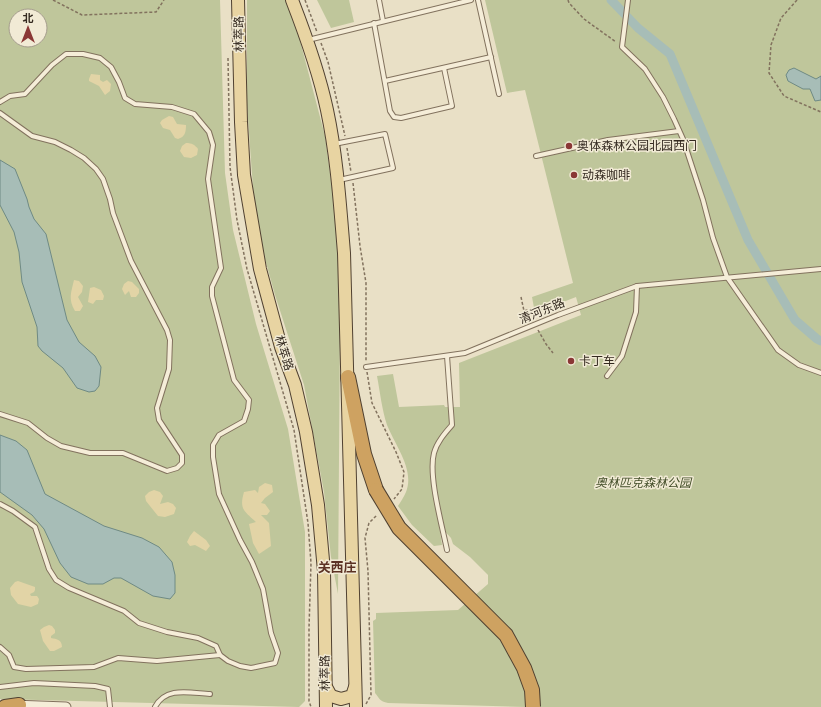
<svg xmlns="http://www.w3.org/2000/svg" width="821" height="707" font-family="'Playfair Display','Noto Sans SC',serif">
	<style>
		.green { fill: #bfc69b; fill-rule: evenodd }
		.sand { fill: #e2d4a6 }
		.water { fill: #a7bdb7; stroke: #6f8a84 }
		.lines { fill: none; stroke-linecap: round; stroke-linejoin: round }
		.canal { stroke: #a7bdb7; stroke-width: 9 }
		.service-casing { stroke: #82725e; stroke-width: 6 }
		.tertiary-casing { stroke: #82725e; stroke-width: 11 }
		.primary-casing { stroke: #504131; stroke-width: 14 }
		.motorway-casing { stroke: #504131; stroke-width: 16 }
		.path { stroke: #82725e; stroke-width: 1.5; stroke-dasharray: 3 2; stroke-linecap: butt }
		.service { stroke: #f5edd8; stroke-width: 4 }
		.tertiary { stroke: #f5edd8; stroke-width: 9 }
		.primary { stroke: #e8d4a2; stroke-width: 12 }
		.motorway { stroke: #cea261; stroke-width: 14 }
		.motorway-bridge-casing { stroke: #504131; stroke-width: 16; stroke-linecap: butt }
		.motorway-bridge { stroke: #cea261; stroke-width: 14 }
		.poi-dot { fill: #8a3735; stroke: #f1ead5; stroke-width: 1.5 }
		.labels { text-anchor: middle; stroke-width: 3; stroke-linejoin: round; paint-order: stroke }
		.street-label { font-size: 12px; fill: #342a20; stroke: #f1ead5 }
		.poi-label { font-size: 12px; fill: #342a20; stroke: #f1ead5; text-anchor: start }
		.park-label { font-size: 12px; font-style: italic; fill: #434e29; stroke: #f1ead5 }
		.neighbourhood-label { font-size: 13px; font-weight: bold; fill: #5c3224; stroke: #f1ead5 }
	</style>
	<rect width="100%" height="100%" fill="#e9e0c6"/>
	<g class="green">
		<path d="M0,0H220L225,173L233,230L256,324L288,429L305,532V701L299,707L0,699ZM16,16H40V40H16Z"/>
		<polygon points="247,0 285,0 298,33 325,136 337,224 340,324 338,594 331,557 324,492 304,385 275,295 265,259 254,202 247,105"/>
		<polygon points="317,0 349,0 354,22 331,28"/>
		<path d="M485,0H821V707H526L388,703C379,701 380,699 375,693L373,621L376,619V613L458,610L488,584V575L470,557L453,544L451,538L439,525L442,545L434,546L412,525L398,506C401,501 404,497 406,492C415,470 395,445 387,425C382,410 380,392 377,376L393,374L399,407L444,405L445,407H460L459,363L581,315L576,297L535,313L532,297L573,283L525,90L507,93Z"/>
	</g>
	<g class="sand">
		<polygon points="91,74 100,75 100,80 103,82 107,80 111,84 110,91 105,95 99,86 89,81 89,79"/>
		<path d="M169,116L173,117L177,124L186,125C186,132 185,137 178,139L175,138L170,130L163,128L160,123L162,120Z"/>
		<path d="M186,143C192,143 195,145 198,149L197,155L191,158L184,157L180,151L182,146Z"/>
		<path d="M74,280L79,281L83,286L82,292L78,297L83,306L80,311H75C68,299 71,293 74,280Z"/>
		<polygon points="128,281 132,282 139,289 139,293 136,297 131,297 129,291 125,295 122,289 124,284"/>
		<polygon points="94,287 101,290 104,296 103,300 96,300 93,304 88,302 90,288"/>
		<path d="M265,483L272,485L273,492L265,498L261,503L265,504L270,511L267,515H261L269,523L271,546L259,554L253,543L249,524L256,522C244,511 239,509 244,492L255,490L258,493L259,487Z"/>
		<polygon points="154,490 160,492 163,496 160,504 168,502 173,504 176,508 174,514 165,517 158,516 146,501 145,496 149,492"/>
		<polygon points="194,531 206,540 210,546 206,551 195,545 190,546 187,542 190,536"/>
		<polygon points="18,581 35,587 35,590 34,592 30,594 31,596 37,596 39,599 38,604 31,607 18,604 11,595 10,588 15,582"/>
		<path d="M49,625L52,626L55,630V633L51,636V638C57,639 62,640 62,647L54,651H50L43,641L40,630L44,627Z"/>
	</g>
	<g class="water">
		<polygon points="794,68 816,79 821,76 821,100 815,101 810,89 803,89 788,81 786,75 789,70"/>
		<polygon points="0,160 15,169 27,199 29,207 34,219 46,234 67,320 79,342 95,356 101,367 99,386 95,391 89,392 77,388 63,368 42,351 38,346 37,327 22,282 19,252 14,232 0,205"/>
		<polygon points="0,435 16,441 27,450 45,494 104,526 142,538 159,547 172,562 175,575 175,593 170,599 153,596 121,578 114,578 103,584 88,584 71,577 60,563 44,529 32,515 0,492"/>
	</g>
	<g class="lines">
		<polyline class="canal" points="611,0 638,28 670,54 748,240 795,320 817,339 821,341"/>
		<g class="service-casing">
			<g id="service">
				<polyline points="379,0 383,21"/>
				<polyline points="478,0 499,94"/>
				<polyline points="628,0 622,47 645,69 663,97 674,119 683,139 703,200 713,238 727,277 778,350 799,365 821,373"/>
				<polyline points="374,23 390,111 394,117 401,118 452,106 444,68"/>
				<polyline points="308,40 471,0"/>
				<polyline points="385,81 491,57"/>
				<polyline points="0,102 10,96 25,94 52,65 66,54 83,54 100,58 111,67 119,82 125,98 135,104 172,107 194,114 209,132 213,145 208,179 221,268 212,287 212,296 234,380 249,400 248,409 244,421 219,435 213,445 213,457 219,494 240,540 252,562 263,589 271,633 278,653 275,663 251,668 240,666 228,661 220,655 216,646 198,638 167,632 139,623 124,611 69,588 56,580 49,569 35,527 13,511 0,504"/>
				<polyline points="0,113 32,136 55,142 71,150 84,158 96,169 103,179 110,199 113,213 131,261 167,330 170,340 169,369 157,408 159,420 182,455 182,463 177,468 167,471 123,453 90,453 61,446 47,438 28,423 0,414"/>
				<polyline points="334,144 385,134 393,168 339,180"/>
				<polyline points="536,156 608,140 679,131"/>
				<path d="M447,356L452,425C445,433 437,442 434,453C428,476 442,525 447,550"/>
				<polyline points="366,367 465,353 558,315 637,286 821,269"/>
				<polyline points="607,376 622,356 636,312 637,286"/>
				<polyline points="0,647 9,655 14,667 26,669 94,667 118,658 157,661 220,655"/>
				<polyline points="0,687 34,683 95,686 108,689 110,707"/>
				<path d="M155,707C166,686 190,693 210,694"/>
			</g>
		</g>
		<g class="tertiary-casing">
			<polyline id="tertiary" points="13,705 66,707"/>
		</g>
		<g class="primary-casing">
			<g id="primary">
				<polyline points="238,0 241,122 244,175 260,269 281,347 295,385 306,432 318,505 324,571 326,707"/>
				<path d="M292,0C306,36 319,72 327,110C337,157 340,205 344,253L356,707"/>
				<polyline points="325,685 331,696 341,699 352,696 355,687"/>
			</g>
		</g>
		<g class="motorway-casing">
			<g id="motorway">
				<polyline points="348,377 364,454 376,490"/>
				<polyline points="5,707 19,705"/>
			</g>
		</g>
		<g class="path">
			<polyline points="53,0 82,15 156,12 164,0"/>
			<polyline points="305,0 317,32"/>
			<polyline points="568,0 569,3 584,19 616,42"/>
			<polyline points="797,0 781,18 771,45 769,73 784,96 821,112"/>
			<polyline points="321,43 328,62 345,136"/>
			<polyline points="228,58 230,167 237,220 247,269 294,430 308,523 311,563 309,628 309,701 311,707"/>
			<polyline points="347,148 351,172"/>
			<polyline points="353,183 360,246 366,283 366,361"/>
			<polyline points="521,297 524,311 531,309 534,319"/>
			<polyline points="538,330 546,344 553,353"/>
			<polyline points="367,372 372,403 396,452 404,472 402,489 394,499"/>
			<polyline points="366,704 371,695 368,571 365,538 369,523 377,515"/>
		</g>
		<use href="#service" class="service"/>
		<use href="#tertiary" class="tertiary"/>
		<use href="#primary" class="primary"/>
		<use href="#motorway" class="motorway"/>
		<g class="motorway-bridge-casing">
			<polyline id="motorway-bridge" points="376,490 399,528 506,635 524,668 532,690 533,707"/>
		</g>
		<use href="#motorway-bridge" class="motorway-bridge"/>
	</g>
	<g class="poi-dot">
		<circle cx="569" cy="146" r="4"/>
		<circle cx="574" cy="175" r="4"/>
		<circle cx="571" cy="361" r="4"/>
	</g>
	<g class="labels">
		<g class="street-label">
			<text transform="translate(239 34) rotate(-91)" y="4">林萃路</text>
			<text transform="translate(542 311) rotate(-22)" y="4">清河东路</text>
			<text transform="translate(284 353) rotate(72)" y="4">林萃路</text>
			<text transform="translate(325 673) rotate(-91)" y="4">林萃路</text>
		</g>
		<g class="poi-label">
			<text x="577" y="150">奥体森林公园北园西门</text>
			<text x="582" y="179">动森咖啡</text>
			<text x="579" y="365">卡丁车</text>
		</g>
		<g class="park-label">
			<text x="643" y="487">奥林匹克森林公园</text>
		</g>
		<g class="neighbourhood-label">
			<text x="337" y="572">关西庄</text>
		</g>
	</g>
	<g transform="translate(28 28)"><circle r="19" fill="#f1ead5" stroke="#a59d8d"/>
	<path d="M0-3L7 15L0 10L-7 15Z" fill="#8a3735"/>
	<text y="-6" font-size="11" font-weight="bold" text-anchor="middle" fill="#342a20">北</text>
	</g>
</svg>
